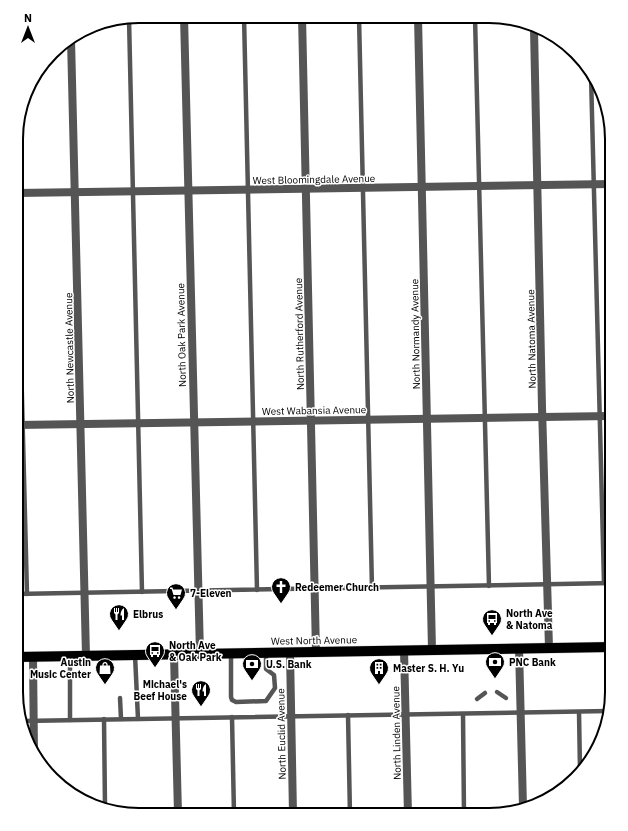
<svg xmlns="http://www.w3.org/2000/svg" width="628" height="831" font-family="'IBM Plex Sans',sans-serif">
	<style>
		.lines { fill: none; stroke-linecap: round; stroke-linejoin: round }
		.primary-casing { stroke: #dbdbdb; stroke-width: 11 }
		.service { stroke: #555; stroke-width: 4.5 }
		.minor { stroke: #555; stroke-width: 8 }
		.tertiary { stroke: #555; stroke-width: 8 }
		.primary { stroke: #000; stroke-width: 10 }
		.labels { text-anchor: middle; stroke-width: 3; stroke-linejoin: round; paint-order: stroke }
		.street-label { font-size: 10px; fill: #000; stroke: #fff }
		.poi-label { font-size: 10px; font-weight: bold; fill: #000; stroke: #fff; text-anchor: start }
		.rim { fill: none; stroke: #000; stroke-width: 2 }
	</style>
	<rect width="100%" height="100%" fill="#fff"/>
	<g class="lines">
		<g class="primary-casing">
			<polyline id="primary" points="16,657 612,647"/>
		</g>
		<g class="service">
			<polyline points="244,16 257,590"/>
			<polyline points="359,17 372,588"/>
			<polyline points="475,17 489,586"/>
			<polyline points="129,18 142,592"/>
			<polyline points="591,75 604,583"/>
			<polyline points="17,205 27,594"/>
			<polyline points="16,594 612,583"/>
			<polyline points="231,653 231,697 232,700 236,702 266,701 275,688 274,675 266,669 266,653"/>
			<polyline points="135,655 138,719"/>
			<polyline points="497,692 506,698"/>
			<polyline points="120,698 121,719"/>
			<polyline points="477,699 485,693"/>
			<polyline points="579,712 580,770"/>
			<polyline points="463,714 464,815"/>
			<polyline points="348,715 350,815"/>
			<polyline points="232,717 234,814"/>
			<polyline points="104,719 105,807"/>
			<polyline points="70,720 70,656"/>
			<polyline points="23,721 608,711"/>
		</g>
		<g class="minor">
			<polyline points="302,16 316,652"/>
			<polyline points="418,17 432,650"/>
			<polyline points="534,29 542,407 549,648"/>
			<polyline points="71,39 86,656"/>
			<polyline points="17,193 612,184"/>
			<polyline points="17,425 612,416"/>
			<polyline points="519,648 523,807"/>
			<polyline points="404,650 408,815"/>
			<polyline points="290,652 293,814"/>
			<polyline points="33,657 34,753"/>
		</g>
		<g class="tertiary">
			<polyline points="184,16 200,654"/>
			<polyline points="174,655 178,814"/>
		</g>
		<use href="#primary" class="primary"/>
	</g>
	<defs>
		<g id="church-pin" transform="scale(1)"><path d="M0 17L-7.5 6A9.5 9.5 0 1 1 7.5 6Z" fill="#000" stroke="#fff"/><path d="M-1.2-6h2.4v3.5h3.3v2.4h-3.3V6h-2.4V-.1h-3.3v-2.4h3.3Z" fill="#fff"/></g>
		<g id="supermarket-pin" transform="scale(1)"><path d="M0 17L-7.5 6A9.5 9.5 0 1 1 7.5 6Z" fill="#000" stroke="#fff"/><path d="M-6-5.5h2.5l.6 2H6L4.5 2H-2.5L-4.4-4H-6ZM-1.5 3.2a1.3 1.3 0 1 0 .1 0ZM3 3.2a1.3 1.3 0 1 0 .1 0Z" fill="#fff"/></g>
		<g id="restaurant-pin" transform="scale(1)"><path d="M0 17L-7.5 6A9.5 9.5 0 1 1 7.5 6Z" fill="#000" stroke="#fff"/><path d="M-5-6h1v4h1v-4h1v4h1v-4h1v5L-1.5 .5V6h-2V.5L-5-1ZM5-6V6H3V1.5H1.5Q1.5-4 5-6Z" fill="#fff"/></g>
		<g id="bus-pin" transform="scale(1)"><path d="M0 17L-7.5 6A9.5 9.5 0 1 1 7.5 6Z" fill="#000" stroke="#fff"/><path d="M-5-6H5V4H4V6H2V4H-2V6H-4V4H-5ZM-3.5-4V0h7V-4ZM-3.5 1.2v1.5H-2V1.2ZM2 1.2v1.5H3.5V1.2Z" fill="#fff"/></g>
		<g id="bank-pin" transform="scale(1)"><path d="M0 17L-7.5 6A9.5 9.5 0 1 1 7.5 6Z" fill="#000" stroke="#fff"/><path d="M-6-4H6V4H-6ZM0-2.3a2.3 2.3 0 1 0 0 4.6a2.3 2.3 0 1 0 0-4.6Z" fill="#fff"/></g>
		<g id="shop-pin" transform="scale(1)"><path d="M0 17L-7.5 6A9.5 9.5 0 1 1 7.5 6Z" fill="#000" stroke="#fff"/><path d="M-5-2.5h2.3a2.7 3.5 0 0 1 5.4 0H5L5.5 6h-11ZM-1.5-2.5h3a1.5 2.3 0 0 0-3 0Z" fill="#fff"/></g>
		<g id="building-pin" transform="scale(1)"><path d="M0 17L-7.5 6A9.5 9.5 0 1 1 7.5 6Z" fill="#000" stroke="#fff"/><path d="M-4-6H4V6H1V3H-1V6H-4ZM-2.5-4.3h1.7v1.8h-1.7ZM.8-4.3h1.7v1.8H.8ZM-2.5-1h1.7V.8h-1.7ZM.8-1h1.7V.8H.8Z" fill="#fff"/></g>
	</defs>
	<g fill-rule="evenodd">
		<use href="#church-pin" x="281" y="587"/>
		<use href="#supermarket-pin" x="176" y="593"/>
		<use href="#restaurant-pin" x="119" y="614"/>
		<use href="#bus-pin" x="492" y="619"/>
		<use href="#bus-pin" x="155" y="651"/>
		<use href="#bank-pin" x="495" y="662"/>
		<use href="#bank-pin" x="252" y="664"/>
		<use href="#shop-pin" x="105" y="668"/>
		<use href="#building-pin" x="379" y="668"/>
		<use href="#restaurant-pin" x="201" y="690"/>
	</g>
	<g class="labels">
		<g class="street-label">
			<text transform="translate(314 179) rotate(-1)" y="4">West Bloomingdale Avenue</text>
			<text transform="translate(299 334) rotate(-91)" y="4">North Rutherford Avenue</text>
			<text transform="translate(415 334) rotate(-91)" y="4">North Normandy Avenue</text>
			<text transform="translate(181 335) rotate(-91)" y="4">North Oak Park Avenue</text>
			<text transform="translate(531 339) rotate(-91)" y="4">North Natoma Avenue</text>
			<text transform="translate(69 348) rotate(-91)" y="4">North Newcastle Avenue</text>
			<text transform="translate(314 410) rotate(-1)" y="4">West Wabansia Avenue</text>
			<text transform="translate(314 640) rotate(-1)" y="4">West North Avenue</text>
			<text transform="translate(396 733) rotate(-91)" y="4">North Linden Avenue</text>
			<text transform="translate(281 734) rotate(-91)" y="4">North Euclid Avenue</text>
		</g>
		<g class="poi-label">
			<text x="295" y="591">Redeemer Church</text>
			<text x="190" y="597">7-Eleven</text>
			<text x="506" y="617">North Ave<tspan x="506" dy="12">&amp; Natoma</tspan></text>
			<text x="133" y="618">Elbrus</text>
			<text x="169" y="649">North Ave<tspan x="169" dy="12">&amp; Oak Park</tspan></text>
			<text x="91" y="666" text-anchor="end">Austin<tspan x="91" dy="12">Music Center</tspan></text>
			<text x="509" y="666">PNC Bank</text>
			<text x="266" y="668">U.S. Bank</text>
			<text x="393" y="672">Master S. H. Yu</text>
			<text x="187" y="688" text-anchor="end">Michael's<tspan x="187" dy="12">Beef House</tspan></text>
		</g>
	</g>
	<path d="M0 0H628V831H0ZM139 23H489A116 116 0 0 1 605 139V692A116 116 0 0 1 489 808H139A116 116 0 0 1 23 692V139A116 116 0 0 1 139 23Z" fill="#fff" fill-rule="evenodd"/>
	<path class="rim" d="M139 23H489A116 116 0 0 1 605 139V692A116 116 0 0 1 489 808H139A116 116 0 0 1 23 692V139A116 116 0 0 1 139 23Z"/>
	<g transform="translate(28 28)" stroke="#ffffff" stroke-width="3" paint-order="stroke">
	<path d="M0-3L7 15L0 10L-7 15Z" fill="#000000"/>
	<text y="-6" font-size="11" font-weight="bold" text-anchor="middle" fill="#000000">N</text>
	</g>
</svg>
